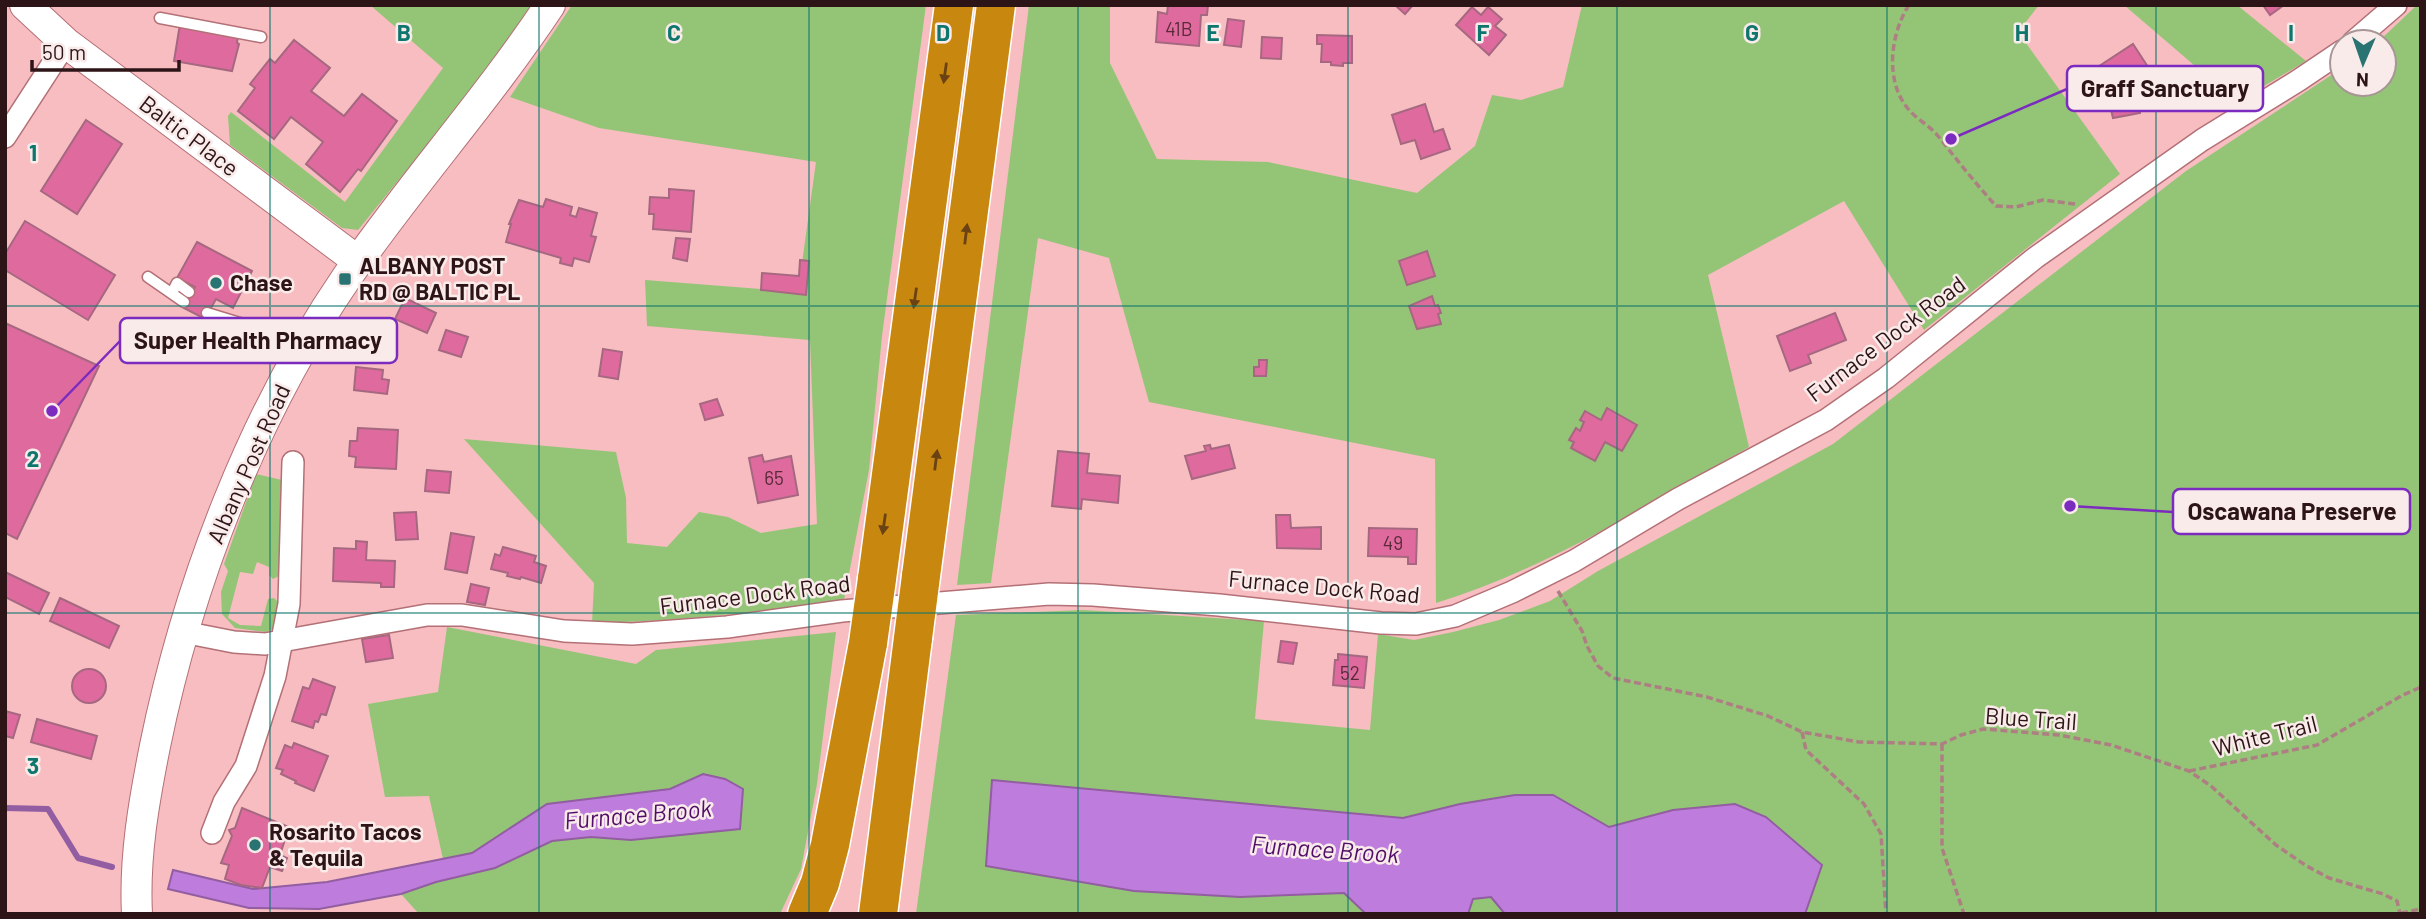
<svg xmlns="http://www.w3.org/2000/svg" width="2426" height="919" font-family="Barlow,sans-serif">
	<style>
		.green { fill: #94c577 }
		.water { fill: #be7cdd; stroke: #925da1; stroke-width: 2 }
		.lines { fill: none; stroke-linecap: round; stroke-linejoin: round }
		.stream { stroke: #925da1; stroke-width: 6 }
		.building { fill: #df6b9e; stroke: #a66881; stroke-width: 2 }
		.lane-casing { stroke: #b37076; stroke-width: 13 }
		.street-casing { stroke: #b37076; stroke-width: 24 }
		.secondary-casing { stroke: #b37076; stroke-width: 32 }
		.highway-casing { stroke: #fff; stroke-width: 41 }
		.path { stroke: #ad7f82; stroke-width: 3.5; stroke-dasharray: 7 3.5; stroke-linecap: butt }
		.lane { stroke: #fff; stroke-width: 10 }
		.street { stroke: #fff; stroke-width: 21 }
		.secondary { stroke: #fff; stroke-width: 30 }
		.highway { stroke: #c8870f; stroke-width: 38 }
		.highway-bridge-casing { stroke: #fff; stroke-width: 41; stroke-linecap: butt }
		.highway-bridge { stroke: #c8870f; stroke-width: 38 }
		.oneway { fill: #6b4213 }
		.grid { fill: none; stroke: #0f766e; stroke-width: 2; stroke-opacity: 0.55 }
		.poi-dot { fill: #297473; stroke: #faebeb; stroke-width: 2.5 }
		.labels { text-anchor: middle; stroke-width: 5; stroke-linejoin: round; paint-order: stroke }
		.number-label { font-size: 19px; fill: #5a2a38 }
		.street-label { font-size: 23px; fill: #2d1416; stroke: #faebeb }
		.poi-label { font-size: 23px; font-weight: bold; fill: #2d1416; stroke: #faebeb; text-anchor: start }
		.water-label { font-size: 24px; font-style: italic; fill: #500e68; stroke: #faebeb }
		.grid-label { font-size: 23px; text-anchor: middle; font-weight: bold; fill: #0f766e; stroke: #faebeb; stroke-width: 5; stroke-linejoin: round; paint-order: stroke }
		.leader { fill: none; stroke: #7b2cbf; stroke-width: 2.5 }
		.callout-dot { fill: #7b2cbf; stroke: #faebeb; stroke-width: 2.5 }
		.callout { fill: #faebeb; stroke: #7b2cbf; stroke-width: 2.5 }
		.callout-label { font-size: 24px; text-anchor: middle; font-weight: bold; fill: #2d1416 }
	</style>
	<rect width="100%" height="100%" fill="#f7bdc0"/>
	<g class="green">
		<polygon points="370,5 533,5 484,75 358,230 342,228 230,145 228,116 231,112 345,202 443,68"/>
		<path d="M572,5H926L882,336L869,470L844,600C760,612 677,621 592,623L594,583L464,439L616,452L626,498L627,543L667,547L699,512L728,517L761,533L817,524L810,340L647,326L645,280L798,292L816,162L599,128L510,97Z"/>
		<path d="M1029,5H1110V63L1157,159L1268,162L1417,193L1475,146L1492,95L1521,100L1563,87L1582,5H2039L2018,32L2120,174L1924,330L1844,201L1708,275L1749,447C1649,504 1547,569 1436,603L1435,459L1149,402L1109,258L1038,238L991,583L957,585Z"/>
		<polygon points="2124,5 2237,5 2306,61 2237,102"/>
		<polygon points="2417,5 2421,5 2421,914 916,914 956,615 1083,610 1264,621 1255,719 1370,730 1378,634 1414,640 1453,632 1499,620 1550,601 1598,571 1833,444 2186,171 2342,68 2342,84 2384,84 2384,42 2378,42"/>
		<polygon points="256,474 282,480 279,576 273,579 269,575 269,567 257,562 253,574 240,572 228,618 240,625 261,626 268,599 274,598 278,602 278,622 275,628 266,632 235,628 222,614 221,592 228,571 224,564"/>
		<polygon points="447,627 636,664 656,650 836,632 817,784 801,869 780,914 419,914 401,894 436,882 495,868 552,841 591,837 632,840 739,829 703,774 670,789 547,804 472,853 443,859 429,796 385,797 368,704 438,692"/>
	</g>
	<g class="water">
		<polygon points="703,774 725,779 743,789 740,829 631,840 591,837 552,841 495,868 436,882 401,894 319,909 249,908 168,889 173,870 253,889 327,882 472,853 547,804 670,789"/>
		<polygon points="992,780 1403,818 1460,804 1515,795 1553,795 1609,827 1673,810 1735,804 1766,817 1822,865 1805,914 1505,914 1491,897 1473,899 1468,914 1366,914 1344,893 1240,897 1134,891 986,866"/>
	</g>
	<g class="lines">
		<polyline class="stream" points="5,808 48,809 78,858 112,867"/>
	</g>
	<g class="building">
		<polygon points="1168,5 1208,5 1207,15 1201,15 1199,46 1156,42 1158,12 1167,14"/>
		<polygon points="1395,5 1413,5 1405,14"/>
		<polygon points="2263,5 2284,5 2270,15"/>
		<polygon points="1472,7 1481,15 1488,7 1502,19 1495,26 1506,35 1489,55 1456,25"/>
		<polygon points="1228,19 1244,21 1241,47 1224,45"/>
		<polygon points="180,24 238,34 237,43 239,44 232,71 174,61"/>
		<polygon points="1317,35 1352,36 1352,63 1343,63 1343,66 1331,65 1331,62 1321,62 1322,44 1317,44"/>
		<polygon points="1262,37 1282,38 1281,59 1261,58"/>
		<polygon points="294,40 330,68 311,91 344,116 362,94 397,121 361,171 358,169 340,192 306,164 323,142 291,117 274,139 238,111 255,88 250,84 270,59 275,63"/>
		<polygon points="2133,44 2150,70 2123,88 2124,94 2136,91 2140,113 2113,118 2108,97 2104,101 2087,74"/>
		<polygon points="1425,104 1434,132 1443,129 1450,149 1421,159 1415,140 1401,144 1392,115"/>
		<polygon points="86,120 122,144 77,214 41,191"/>
		<polygon points="669,189 694,191 691,232 653,229 654,214 649,214 650,197 669,198"/>
		<polygon points="546,199 572,207 570,215 576,217 579,208 597,213 591,236 596,237 589,262 574,258 572,266 560,263 561,258 506,242 511,224 509,224 519,200 543,207"/>
		<polygon points="25,221 115,275 88,320 5,270 5,254"/>
		<polygon points="676,238 690,239 687,261 673,258"/>
		<polygon points="197,242 252,271 233,308 216,299 205,319 184,308 195,287 177,278"/>
		<polygon points="1427,251 1435,276 1407,285 1399,261"/>
		<polygon points="800,260 809,261 806,295 761,290 762,273 799,276"/>
		<polygon points="1432,296 1435,306 1438,305 1441,313 1438,314 1441,324 1417,329 1409,306"/>
		<polygon points="405,298 436,313 427,333 395,319"/>
		<polygon points="1835,313 1846,340 1808,355 1811,363 1790,371 1777,336"/>
		<polygon points="5,323 99,366 17,539 5,533"/>
		<polygon points="446,330 468,337 461,357 439,350"/>
		<polygon points="603,349 622,352 618,379 599,376"/>
		<polygon points="1259,360 1267,360 1266,376 1254,376 1254,367 1259,367"/>
		<polygon points="356,367 383,370 382,379 389,380 387,394 354,390"/>
		<polygon points="717,399 723,415 705,420 700,404"/>
		<polygon points="1607,408 1637,425 1622,451 1605,442 1595,461 1571,448 1574,442 1569,440 1576,428 1580,431 1584,422 1580,420 1585,411 1601,420"/>
		<polygon points="358,428 398,430 396,469 355,467 356,457 349,456 350,441 357,441"/>
		<polygon points="1210,445 1211,449 1229,445 1235,468 1192,479 1185,456 1206,451 1204,446"/>
		<polygon points="1058,451 1089,454 1087,473 1120,476 1118,503 1082,499 1081,509 1052,506"/>
		<polygon points="762,455 764,462 791,456 798,495 758,503 749,458"/>
		<polygon points="427,470 451,472 449,493 425,491"/>
		<polygon points="416,512 418,539 396,540 394,513"/>
		<polygon points="1276,515 1290,515 1291,528 1321,527 1321,549 1277,548"/>
		<polygon points="1369,528 1417,529 1416,564 1408,564 1408,557 1368,556"/>
		<polygon points="451,533 474,537 467,573 445,569"/>
		<polygon points="356,541 367,542 366,560 395,561 394,587 381,587 381,583 333,581 334,548 356,549"/>
		<polygon points="503,547 536,556 534,562 546,566 541,583 521,577 520,579 507,576 508,573 491,569 495,554 500,556"/>
		<polygon points="5,572 49,593 39,614 5,597"/>
		<polygon points="471,584 489,588 485,605 467,602"/>
		<polygon points="60,598 119,626 109,648 50,621"/>
		<polygon points="389,635 393,658 366,662 362,639"/>
		<polygon points="1281,641 1297,643 1293,664 1278,662"/>
		<polygon points="1338,654 1367,657 1364,688 1333,685 1335,660 1338,660"/>
		<circle cx="89" cy="686" r="17"/>
		<polygon points="313,679 335,687 326,715 321,714 318,722 315,721 313,728 292,721 303,687 309,689"/>
		<polygon points="5,711 20,715 13,738 5,736"/>
		<polygon points="37,719 97,736 91,759 31,742"/>
		<polygon points="294,743 328,756 314,791 295,783 296,781 281,774 283,770 276,768 285,745 292,748"/>
		<polygon points="242,808 289,827 280,855 287,858 282,871 270,867 262,888 241,885 225,879 229,865 221,863 232,836 229,830 235,828"/>
	</g>
	<g class="lines">
		<g class="lane-casing">
			<g id="lane">
				<polyline points="160,18 261,37"/>
				<polyline points="148,277 184,302"/>
				<polyline points="172,293 177,283 189,292"/>
				<polyline points="207,313 253,327"/>
			</g>
		</g>
		<g class="street-casing">
			<g id="street">
				<polyline points="2353,42 2396,5"/>
				<polyline points="5,137 66,43"/>
				<polyline points="183,632 234,642 265,644 427,615 462,615 564,631 632,634 727,627 842,611 1049,594 1093,595 1219,605 1381,623 1416,624 1455,616 1512,592 1574,561 1678,499 1826,420 1886,378 2035,258 2202,140 2299,80 2342,51"/>
				<polyline points="212,833 224,802 246,766 275,676 289,604 293,462"/>
			</g>
		</g>
		<g class="secondary-casing">
			<g id="secondary">
				<polyline points="25,5 66,43 358,261"/>
				<path d="M137,914C134,857 144,801 155,746C188,584 253,414 347,277C411,184 487,100 550,5"/>
			</g>
		</g>
		<g class="highway-casing">
			<g id="highway">
				<polyline points="921,576 996,5"/>
				<polyline points="877,579 954,5"/>
				<polyline points="807,914 820,883 830,845 868,643"/>
				<polyline points="878,914 913,638"/>
			</g>
		</g>
		<g class="path">
			<path d="M1909,5C1890,34 1884,83 1910,111C1918,120 1930,126 1938,136C1957,160 1976,184 1996,206L2016,207L2043,200L2075,204"/>
			<polyline points="1558,591 1582,631 1587,646 1598,666 1613,678 1707,697 1768,716 1802,732 1859,742 1942,744 1961,735 1983,729 2059,735 2111,745 2189,771 2211,786 2276,845 2305,865 2329,878 2383,894 2397,901 2400,914"/>
			<polyline points="1802,732 1806,750 1864,804 1881,834 1886,914"/>
			<polyline points="1942,744 1942,848 1964,914"/>
			<polyline points="2189,771 2317,745 2403,695 2421,687"/>
			<polyline points="2401,913 2421,909"/>
		</g>
		<use href="#lane" class="lane"/>
		<use href="#street" class="street"/>
		<use href="#secondary" class="secondary"/>
		<use href="#highway" class="highway"/>
		<g class="highway-bridge-casing">
			<g id="highway-bridge">
				<polyline points="913,638 921,576"/>
				<polyline points="868,643 877,579"/>
			</g>
		</g>
		<use href="#highway-bridge" class="highway-bridge"/>
	</g>
	<defs><path id="oneway-solid" d="M-6-.8H1V-3.2L6.5 0L1 3.2V.8H-6Z" transform="scale(1.75)"/></defs>
	<g class="oneway">
		<use href="#oneway-solid" transform="translate(945 73) rotate(98)"/>
		<use href="#oneway-solid" transform="translate(966 234) rotate(-83)"/>
		<use href="#oneway-solid" transform="translate(915 298) rotate(98)"/>
		<use href="#oneway-solid" transform="translate(936 460) rotate(-83)"/>
		<use href="#oneway-solid" transform="translate(884 524) rotate(98)"/>
	</g>
	<path class="grid" d="M270,5V914M539,5V914M809,5V914M1078,5V914M1348,5V914M1617,5V914M1887,5V914M2156,5V914M5,306H2421M5,613H2421"/>
	<g class="poi-dot">
		<rect x="338" y="272" width="14" height="14" rx="3.5"/>
		<circle cx="216" cy="283" r="7"/>
		<circle cx="255" cy="845" r="7"/>
	</g>
	<g class="labels">
		<g class="number-label">
			<text x="1179" y="36">41B</text>
			<text x="774" y="485">65</text>
			<text x="1393" y="550">49</text>
			<text x="1350" y="680">52</text>
		</g>
		<g class="street-label">
			<text transform="translate(189 136) rotate(37)" y="8">Baltic Place</text>
			<text transform="translate(1886 339) rotate(-37)" y="8">Furnace Dock Road</text>
			<text transform="translate(249 464) rotate(-66)" y="8">Albany Post Road</text>
			<text transform="translate(1324 587) rotate(5)" y="8">Furnace Dock Road</text>
			<text transform="translate(755 595) rotate(-7)" y="8">Furnace Dock Road</text>
			<text transform="translate(2031 719) rotate(4)" y="8">Blue Trail</text>
			<text transform="translate(2265 736) rotate(-14)" y="8">White Trail</text>
		</g>
		<g class="poi-label">
			<text x="359" y="274">ALBANY POST<tspan x="359" dy="26">RD @ BALTIC PL</tspan></text>
			<text x="230" y="291">Chase</text>
			<text x="269" y="840">Rosarito Tacos<tspan x="269" dy="26">&amp; Tequila</tspan></text>
		</g>
		<g class="water-label">
			<text transform="translate(638 815) rotate(-5)" y="8">Furnace Brook</text>
			<text transform="translate(1325 850) rotate(4)" y="8">Furnace Brook</text>
		</g>
	</g>
	<g class="grid-label">
		<text x="404" y="41">B</text>
		<text x="674" y="41">C</text>
		<text x="943" y="41">D</text>
		<text x="1213" y="41">E</text>
		<text x="1483" y="41">F</text>
		<text x="1752" y="41">G</text>
		<text x="2022" y="41">H</text>
		<text x="2291" y="41">I</text>
		<text x="33" y="161">1</text>
		<text x="33" y="467">2</text>
		<text x="33" y="774">3</text>
	</g>
	<path class="leader" d="M1951 139L2067 89M52 411L120 341M2070 506L2173 512"/>
	<g class="callout-dot">
		<circle cx="1951" cy="139" r="7"/>
		<circle cx="52" cy="411" r="7"/>
		<circle cx="2070" cy="506" r="7"/>
	</g>
	<g class="callout">
		<rect x="2067" y="66" width="196" height="45" rx="7"/>
		<rect x="120" y="318" width="277" height="45" rx="7"/>
		<rect x="2173" y="489" width="237" height="45" rx="7"/>
	</g>
	<g class="callout-label">
		<text x="2165" y="97">Graff Sanctuary</text>
		<text x="258" y="349">Super Health Pharmacy</text>
		<text x="2292" y="520">Oscawana Preserve</text>
	</g>
	<rect width="2426" height="919" fill="none" stroke="#2d1416" stroke-width="14"/>
	<g transform="translate(2363 63) rotate(182)"><circle r="33" fill="#faebeb" stroke="#a89596" stroke-width="2"/>
	<path d="M0-5L12 26L0 18L-12 26Z" fill="#297473"/>
	<text y="-10" font-size="19" font-weight="bold" text-anchor="middle" fill="#2d1416">N</text>
	</g>
	<path d="M32 60v10h147v-10" fill="none" stroke="#2d1416" stroke-width="3.5"/>
	<text x="42" y="60" font-size="21" fill="#2d1416" stroke="#faebeb" stroke-width="5" paint-order="stroke">50 m</text>
</svg>
